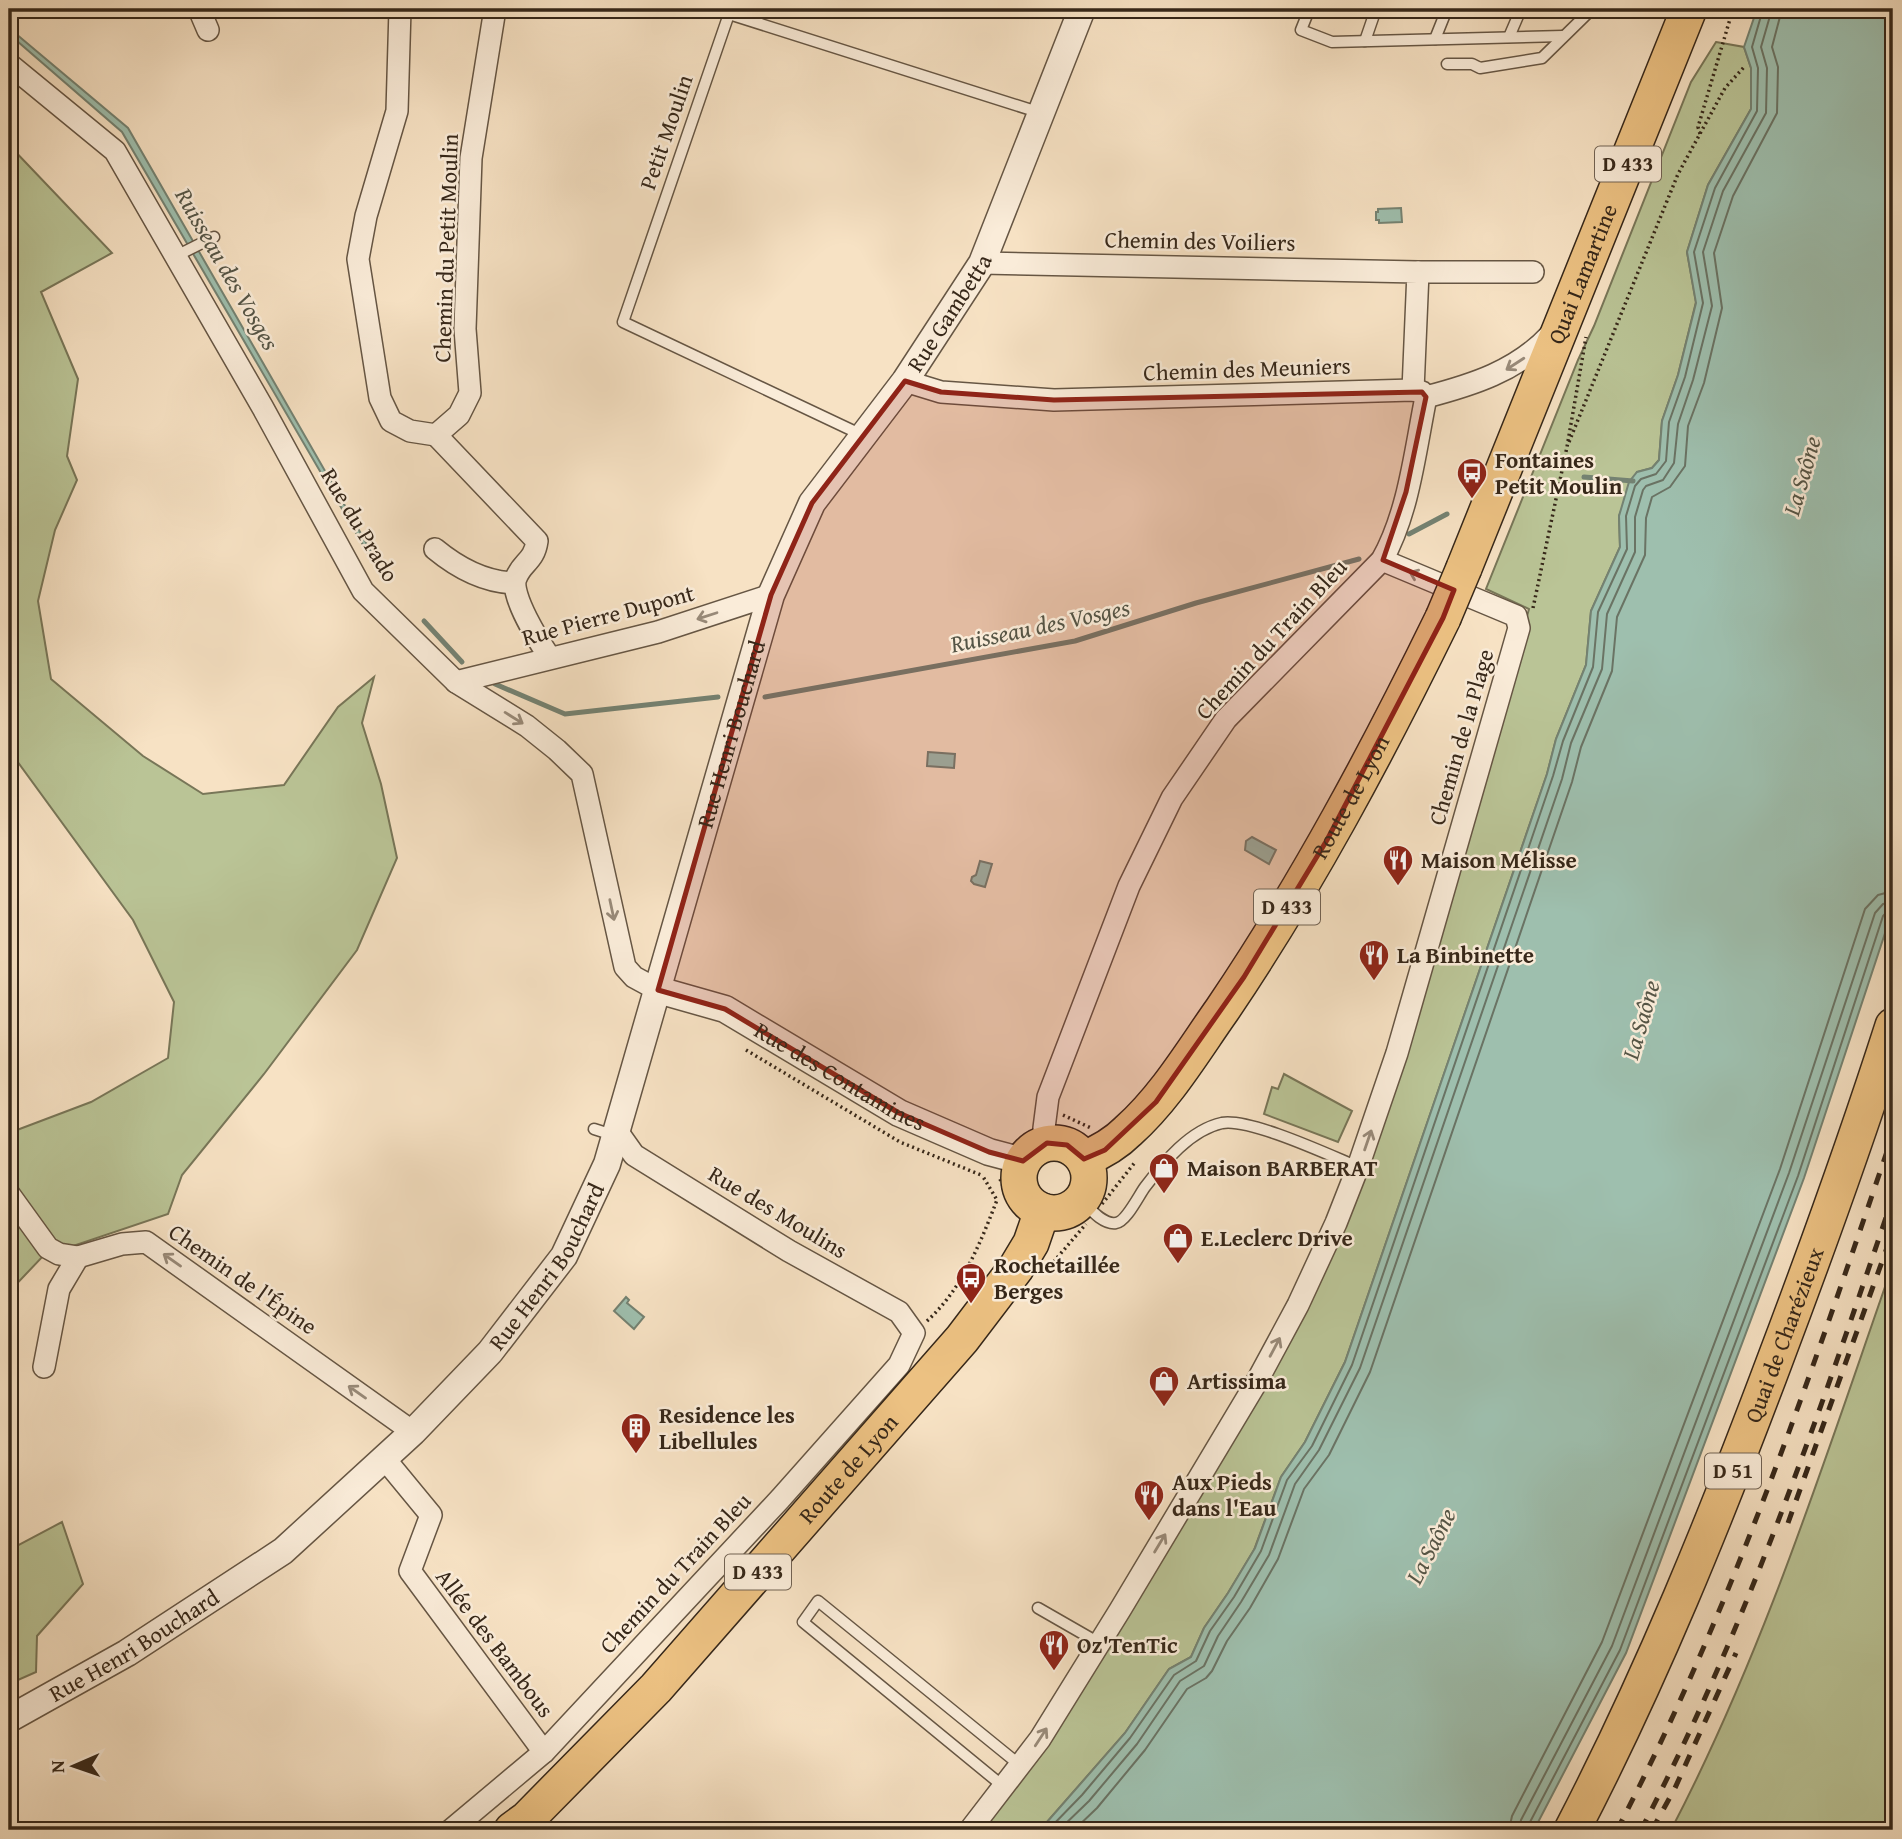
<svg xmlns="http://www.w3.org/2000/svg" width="1902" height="1839" font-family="'Gentium Book Plus',serif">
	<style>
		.green { fill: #bac496; stroke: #787658; stroke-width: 2 }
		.water { fill: #9ebfae; stroke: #748272; stroke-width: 2 }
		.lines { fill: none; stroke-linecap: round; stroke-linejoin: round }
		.shore { stroke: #6a7364; stroke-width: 2 }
		.stream { stroke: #748272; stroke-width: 5 }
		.service-casing { stroke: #665644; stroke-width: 13 }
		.minor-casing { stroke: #665644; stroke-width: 24 }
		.tertiary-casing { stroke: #665644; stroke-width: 29 }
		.primary-casing { stroke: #362719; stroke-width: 38 }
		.path { stroke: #362719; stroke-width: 3.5; stroke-dasharray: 2 3.5; stroke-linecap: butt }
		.service { stroke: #faecd9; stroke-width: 10 }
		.minor { stroke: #faecd9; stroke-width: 21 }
		.tertiary { stroke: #faecd9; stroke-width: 26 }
		.primary { stroke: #ecc182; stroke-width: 35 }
		.rail { stroke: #362719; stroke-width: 5; stroke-dasharray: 12 12; stroke-linecap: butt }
		.primary-bridge-casing { stroke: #362719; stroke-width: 38; stroke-linecap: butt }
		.primary-bridge { stroke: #ecc182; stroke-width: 35 }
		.oneway { stroke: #988a79 }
		.marked { fill: #8f2418; fill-opacity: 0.2; stroke: #8f2418; stroke-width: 5; stroke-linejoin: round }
		.labels { text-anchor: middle; stroke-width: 5; stroke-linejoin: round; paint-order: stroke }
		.shield { fill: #faecd9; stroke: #716253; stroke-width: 2 }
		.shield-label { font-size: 21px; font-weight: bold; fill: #362719 }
		.street-label { font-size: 23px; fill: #362719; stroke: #faecd9 }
		.poi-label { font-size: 23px; font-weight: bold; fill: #362719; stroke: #faecd9; text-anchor: start }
		.water-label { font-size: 24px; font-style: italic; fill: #555546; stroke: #faecd9 }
	</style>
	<rect width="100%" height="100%" fill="#f7e2c4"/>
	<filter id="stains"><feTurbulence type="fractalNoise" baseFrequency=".00286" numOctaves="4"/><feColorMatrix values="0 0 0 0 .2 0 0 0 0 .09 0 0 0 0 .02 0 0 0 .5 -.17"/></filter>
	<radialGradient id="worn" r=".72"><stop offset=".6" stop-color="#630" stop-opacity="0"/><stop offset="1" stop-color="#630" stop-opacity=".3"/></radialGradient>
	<g class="green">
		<polygon points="1716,42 1744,47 1751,68 1751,109 1708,185 1687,252 1696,302 1678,375 1662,421 1659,460 1652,468 1637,472 1619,516 1620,547 1591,611 1586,665 1556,739 1547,774 1345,1362 1305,1442 1281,1477 1254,1550 1228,1593 1204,1628 1191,1657 1169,1669 1125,1733 1040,1830 976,1830 1306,1300 1500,711 1529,609 1486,589 1578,360 1594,326 1691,82"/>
		<polygon points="9,145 112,253 41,292 78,379 67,456 77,480 55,530 38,601 51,679 143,756 203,794 284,785 338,707 374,677 362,723 381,784 397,858 357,950 264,1074 182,1175 168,1214 43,1256 9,1292 9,1133 91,1102 168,1058 174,1002 133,920 9,750"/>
		<polygon points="1284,1074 1352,1111 1338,1142 1264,1114 1272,1087 1278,1089"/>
		<path d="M1893,1264V1830H1671C1765,1650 1826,1455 1893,1264Z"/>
		<polygon points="62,1522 83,1584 37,1636 36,1672 9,1684 9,1550"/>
	</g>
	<g class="water">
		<polygon points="1757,9 1893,9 1893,909 1804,1178 1626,1653 1534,1830 1040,1830 1125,1733 1169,1669 1191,1657 1204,1628 1228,1593 1255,1548 1281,1477 1305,1442 1345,1362 1547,774 1556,739 1586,665 1591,611 1620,547 1619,516 1629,482 1637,472 1652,468 1659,460 1662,421 1678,375 1696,303 1687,252 1708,185 1751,109 1751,68 1744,47"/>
		<polygon points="9,28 128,128 375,558 373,562 122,132 9,34"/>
		<polygon points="1401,208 1402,222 1379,223 1379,220 1376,220 1376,212 1378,212 1378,209"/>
		<polygon points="928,752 955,754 954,768 927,766"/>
		<polygon points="1252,837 1276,850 1269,864 1245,850 1246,841"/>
		<polygon points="980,861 992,864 985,887 974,884 971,881 972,877 976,875"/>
		<polygon points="626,1297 629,1300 627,1303 644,1317 634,1329 614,1311"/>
	</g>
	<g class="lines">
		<g class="shore">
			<polyline points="1048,1830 1082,1795 1130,1738 1174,1675 1196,1661 1210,1631 1234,1597 1261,1551 1287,1480 1312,1446 1352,1365 1553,776 1563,741 1593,667 1598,612 1627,549 1626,516 1635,486 1641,479 1656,474 1666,461 1669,422 1685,377 1703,303 1694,252 1715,188 1757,111 1758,68 1752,47 1763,9"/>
			<polyline points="1059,1830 1089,1801 1137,1744 1180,1681 1204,1666 1218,1636 1241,1602 1269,1555 1295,1484 1319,1450 1360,1368 1562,779 1571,743 1602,669 1607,614 1635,552 1635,517 1643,490 1646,486 1663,480 1674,463 1678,424 1693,380 1712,306 1703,252 1723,191 1766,113 1767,68 1761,47 1772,9"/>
			<polyline points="1074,1830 1097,1808 1145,1750 1187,1689 1206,1678 1212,1671 1227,1641 1250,1608 1278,1559 1304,1489 1329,1455 1370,1372 1572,782 1581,747 1612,671 1617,617 1645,555 1646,518 1652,497 1670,487 1685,466 1688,426 1704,383 1722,308 1714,253 1733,196 1777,113 1778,67 1772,47 1782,9"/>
			<polyline points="1509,1830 1512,1816 1602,1642 1780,1169 1865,909 1878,895 1893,891"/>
			<polyline points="1519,1830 1521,1820 1612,1646 1789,1173 1875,913 1883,904 1893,902"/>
			<polyline points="1528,1830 1529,1824 1620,1650 1798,1176 1883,916 1887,912 1893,911"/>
		</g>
		<g class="stream">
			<polyline points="1584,477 1633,481"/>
			<polyline points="1409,534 1447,514"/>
			<polyline points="424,621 462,662"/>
			<polyline points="495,684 565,714 718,697"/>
			<polyline points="765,697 1075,641 1196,603 1359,559"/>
		</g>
		<g class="service-casing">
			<g id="service">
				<polyline points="1309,10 1301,30 1332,42 1563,36"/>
				<polyline points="1509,37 1521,9"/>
				<polyline points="1435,39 1447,9"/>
				<polyline points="1365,41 1376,9"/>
				<polyline points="1447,64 1472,64 1480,68 1542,58 1592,9"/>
				<polyline points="176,256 214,237"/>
				<polyline points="862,435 623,322 729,14 1041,113"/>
				<polyline points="594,1129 616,1136"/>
				<path d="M1081,1200C1089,1208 1103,1225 1116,1223C1126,1222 1139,1195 1145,1187C1164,1162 1190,1130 1222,1123C1250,1118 1329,1155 1358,1167"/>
				<polyline points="1038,1608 1099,1643"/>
				<polyline points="1004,1787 803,1622 818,1601 1021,1766"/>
			</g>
		</g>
		<g class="minor-casing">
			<g id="minor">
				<polyline points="199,9 208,30"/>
				<polyline points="400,9 397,111 366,216 358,259 380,398 391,421 410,431 436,435"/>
				<polyline points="9,64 115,151 263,408 363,591 456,682 527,726 557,750 582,774 625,967 634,977 658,990"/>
				<polyline points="982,263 1418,272 1413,390"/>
				<polyline points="1418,272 1533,272"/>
				<polyline points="905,381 941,392 1054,400 1413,390 1422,392 1425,396"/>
				<path d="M1426,397C1472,385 1517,371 1550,335"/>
				<polyline points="436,435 459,415 470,393 465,329 471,158 495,9"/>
				<path d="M436,435L537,541C534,562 522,562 516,578C509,594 540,643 550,658"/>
				<path d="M435,549C458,568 484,582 514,583"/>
				<polyline points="456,682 658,632 771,595"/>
				<path d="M1047,1143L1044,1128L1048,1097L1129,886L1172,798L1226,719L1382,560C1409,512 1415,451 1426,397"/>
				<polyline points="9,1194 48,1248 59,1254 78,1257 122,1244 146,1242 413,1432"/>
				<polyline points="44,1367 59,1289 78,1257"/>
				<polyline points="384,1458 431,1515 410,1571 544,1752"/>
				<polyline points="451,1830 544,1752 780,1499 899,1365 914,1333 899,1312 789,1251 634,1155 617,1131"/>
				<polyline points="970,1830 1040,1739 1120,1610 1256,1383 1298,1305 1336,1223 1358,1167 1397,1053 1519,628 1516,616 1382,560"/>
			</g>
		</g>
		<g class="tertiary-casing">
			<g id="tertiary">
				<path id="s1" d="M658,990L725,1009L899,1113L989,1152L1023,1161"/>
				<path id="s2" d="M9,1719L127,1653L283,1551L413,1432L490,1352L564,1256L607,1164L771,595L812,503L905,381L982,263L1082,9"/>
			</g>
		</g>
		<g class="primary-casing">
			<g id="primary">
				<path id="s3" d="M1464,568L1689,9"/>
				<circle cx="1054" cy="1178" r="35"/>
				<path id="s4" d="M1084,1159C1101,1152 1115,1144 1128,1131C1166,1097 1193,1051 1222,1010C1306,886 1377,753 1443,618"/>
				<path id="s5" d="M512,1830L527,1819L656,1688L962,1339L1016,1268L1031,1243L1042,1211"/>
				<path id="s6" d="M1572,1830C1651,1678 1715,1520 1775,1360C1817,1249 1857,1138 1893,1026"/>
			</g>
		</g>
		<g class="path">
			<polyline points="1700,134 1698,127 1733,9"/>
			<polyline points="1569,442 1678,174 1725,88 1745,66"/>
			<polyline points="1533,608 1567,447 1586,337"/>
			<polyline points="1889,1000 1893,986"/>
			<polyline points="746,1050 900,1142 981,1175"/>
			<polyline points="1063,1115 1091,1128"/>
			<polyline points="1000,1179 1013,1210"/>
			<polyline points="1102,1204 1136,1161"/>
			<polyline points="1050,1266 1086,1224"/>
			<path d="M927,1321C962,1289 980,1244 997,1200L982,1175"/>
		</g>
		<use href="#service" class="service"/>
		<use href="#minor" class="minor"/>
		<use href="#tertiary" class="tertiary"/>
		<use href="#primary" class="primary"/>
		<g class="rail">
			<polyline points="1788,1523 1893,1231"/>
			<path d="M1617,1830C1733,1608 1812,1371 1893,1134"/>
			<path d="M1641,1830C1746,1629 1820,1412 1893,1197"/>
			<polyline points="1652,1830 1675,1788 1736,1653"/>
		</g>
		<g class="primary-bridge-casing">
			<polyline id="primary-bridge" points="1443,618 1464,568"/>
		</g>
		<use href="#primary-bridge" class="primary-bridge"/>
	</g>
	<defs><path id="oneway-shaft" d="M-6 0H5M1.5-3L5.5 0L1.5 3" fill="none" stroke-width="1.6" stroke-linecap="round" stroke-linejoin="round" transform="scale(1.75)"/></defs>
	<g class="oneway">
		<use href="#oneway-shaft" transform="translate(1515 364) rotate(147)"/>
		<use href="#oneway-shaft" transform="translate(1419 576) rotate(-157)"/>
		<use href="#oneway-shaft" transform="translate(707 616) rotate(162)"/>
		<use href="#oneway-shaft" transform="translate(514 718) rotate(32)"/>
		<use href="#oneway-shaft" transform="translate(612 910) rotate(78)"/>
		<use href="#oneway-shaft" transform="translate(1368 1140) rotate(-71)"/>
		<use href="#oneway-shaft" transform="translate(172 1260) rotate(-145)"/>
		<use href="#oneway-shaft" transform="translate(1275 1347) rotate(-62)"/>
		<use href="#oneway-shaft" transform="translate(357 1392) rotate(-145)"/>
		<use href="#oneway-shaft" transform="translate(1160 1543) rotate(-59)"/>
		<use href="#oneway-shaft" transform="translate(1041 1737) rotate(-57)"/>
	</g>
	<path class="marked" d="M905,381L941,392L1054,400L1422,392L1426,397L1406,492L1383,560L1454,590L1443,618L1327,840L1244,977L1156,1102L1105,1150L1084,1159L1067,1145L1047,1143L1023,1161L989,1152L899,1113L725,1009L658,990L771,595L812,503Z"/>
	<defs>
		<g id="bus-pin" transform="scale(1.575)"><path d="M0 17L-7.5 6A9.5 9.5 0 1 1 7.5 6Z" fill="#8f2418" stroke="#faecd9"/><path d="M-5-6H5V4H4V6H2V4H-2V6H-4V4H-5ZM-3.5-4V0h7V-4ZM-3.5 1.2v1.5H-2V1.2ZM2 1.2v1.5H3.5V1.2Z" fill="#fff"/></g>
		<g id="restaurant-pin" transform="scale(1.575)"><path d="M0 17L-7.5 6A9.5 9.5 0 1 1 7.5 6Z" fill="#8f2418" stroke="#faecd9"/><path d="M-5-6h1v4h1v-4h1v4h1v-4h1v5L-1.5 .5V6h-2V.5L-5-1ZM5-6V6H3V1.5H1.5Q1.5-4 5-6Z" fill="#fff"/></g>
		<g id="shop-pin" transform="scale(1.575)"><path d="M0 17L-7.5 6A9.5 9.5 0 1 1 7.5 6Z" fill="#8f2418" stroke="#faecd9"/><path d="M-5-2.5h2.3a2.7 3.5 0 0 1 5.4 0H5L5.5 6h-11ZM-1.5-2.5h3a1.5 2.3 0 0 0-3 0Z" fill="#fff"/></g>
		<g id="building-pin" transform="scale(1.575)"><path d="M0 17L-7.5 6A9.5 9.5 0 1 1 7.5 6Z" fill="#8f2418" stroke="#faecd9"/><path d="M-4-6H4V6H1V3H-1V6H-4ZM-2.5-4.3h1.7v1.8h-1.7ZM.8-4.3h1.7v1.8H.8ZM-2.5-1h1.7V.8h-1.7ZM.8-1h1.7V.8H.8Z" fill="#fff"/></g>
	</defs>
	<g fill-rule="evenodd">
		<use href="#bus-pin" x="1472" y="473"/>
		<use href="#restaurant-pin" x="1398" y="860"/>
		<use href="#restaurant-pin" x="1374" y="955"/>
		<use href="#shop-pin" x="1164" y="1168"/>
		<use href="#shop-pin" x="1178" y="1238"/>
		<use href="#bus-pin" x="971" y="1278"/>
		<use href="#shop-pin" x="1164" y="1381"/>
		<use href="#building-pin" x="636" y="1428"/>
		<use href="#restaurant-pin" x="1149" y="1495"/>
		<use href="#restaurant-pin" x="1054" y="1645"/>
	</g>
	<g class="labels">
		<g class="shield">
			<rect x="1595" y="146.5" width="66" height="35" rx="5"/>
			<rect x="1254" y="889.5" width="66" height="35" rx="5"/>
			<rect x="1705" y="1453.5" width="56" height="35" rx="5"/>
			<rect x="725" y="1554.5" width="66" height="35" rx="5"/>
		</g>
		<g class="shield-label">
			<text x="1628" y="171">D 433</text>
			<text x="1287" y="914">D 433</text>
			<text x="1733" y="1478">D 51</text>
			<text x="758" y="1579">D 433</text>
		</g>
		<g class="street-label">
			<text transform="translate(666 132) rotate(-71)" y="8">Petit Moulin</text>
			<text transform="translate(1200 241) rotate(1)" y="8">Chemin des Voiliers</text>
			<text transform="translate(446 248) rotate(-88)" y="8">Chemin du Petit Moulin</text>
			<text dy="8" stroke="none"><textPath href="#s3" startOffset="317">Quai Lamartine</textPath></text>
			<text dy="8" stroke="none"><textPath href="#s2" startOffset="1759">Rue Gambetta</textPath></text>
			<text transform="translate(1247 369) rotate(-2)" y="8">Chemin des Meuniers</text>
			<text transform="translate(360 525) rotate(59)" y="8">Rue du Prado</text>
			<text transform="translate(608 615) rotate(-15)" y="8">Rue Pierre Dupont</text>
			<text transform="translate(1271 639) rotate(-47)" y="8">Chemin du Train Bleu</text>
			<text dy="8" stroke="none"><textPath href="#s2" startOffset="1279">Rue Henri Bouchard</textPath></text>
			<text transform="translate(1461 737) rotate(-74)" y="8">Chemin de la Plage</text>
			<text dy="8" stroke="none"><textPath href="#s4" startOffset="455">Route de Lyon</textPath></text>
			<text dy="8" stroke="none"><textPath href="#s1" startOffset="203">Rue des Contamines</textPath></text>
			<text transform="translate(778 1212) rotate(31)" y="8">Rue des Moulins</text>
			<text dy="8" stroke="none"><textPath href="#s2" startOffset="712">Rue Henri Bouchard</textPath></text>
			<text transform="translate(243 1279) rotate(35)" y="8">Chemin de l'Épine</text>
			<text dy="8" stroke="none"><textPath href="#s6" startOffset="539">Quai de Charézieux</textPath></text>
			<text dy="8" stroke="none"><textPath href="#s5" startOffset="494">Route de Lyon</textPath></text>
			<text transform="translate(675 1573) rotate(-47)" y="8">Chemin du Train Bleu</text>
			<text transform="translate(495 1643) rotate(53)" y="8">Allée des Bambous</text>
			<text dy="8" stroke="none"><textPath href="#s2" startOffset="145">Rue Henri Bouchard</textPath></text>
		</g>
		<g class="poi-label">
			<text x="1495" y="468">Fontaines<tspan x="1495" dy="26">Petit Moulin</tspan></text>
			<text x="1421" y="868">Maison Mélisse</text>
			<text x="1397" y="963">La Binbinette</text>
			<text x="1187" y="1176">Maison BARBERAT</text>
			<text x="1201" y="1246">E.Leclerc Drive</text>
			<text x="994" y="1273">Rochetaillée<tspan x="994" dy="26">Berges</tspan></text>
			<text x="1187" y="1389">Artissima</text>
			<text x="659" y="1423">Residence les<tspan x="659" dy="26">Libellules</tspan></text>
			<text x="1172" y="1490">Aux Pieds<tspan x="1172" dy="26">dans l'Eau</tspan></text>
			<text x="1077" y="1653">Oz'TenTic</text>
		</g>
		<g class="water-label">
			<text transform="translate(227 269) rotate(60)" y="8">Ruisseau des Vosges</text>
			<text transform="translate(1802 476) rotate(-74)" y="8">La Saône</text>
			<text transform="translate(1040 626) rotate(-12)" y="8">Ruisseau des Vosges</text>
			<text transform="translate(1641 1020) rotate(-74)" y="8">La Saône</text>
			<text transform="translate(1431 1546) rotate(-63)" y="8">La Saône</text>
		</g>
	</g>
	<rect width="1902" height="1839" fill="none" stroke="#f7e2c4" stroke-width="35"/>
	<rect x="10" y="10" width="1881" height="1818" fill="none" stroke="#362719" stroke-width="3.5"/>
	<rect x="18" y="18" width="1867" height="1804" fill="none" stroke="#362719" stroke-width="2"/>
	<g transform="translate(74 1766) rotate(268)" stroke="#faecd9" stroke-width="5" paint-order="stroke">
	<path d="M0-5L12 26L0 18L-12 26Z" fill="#362719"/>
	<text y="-10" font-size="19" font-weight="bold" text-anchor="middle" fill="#362719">N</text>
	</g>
	<rect width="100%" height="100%" filter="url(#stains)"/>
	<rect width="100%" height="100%" fill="url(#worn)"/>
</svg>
